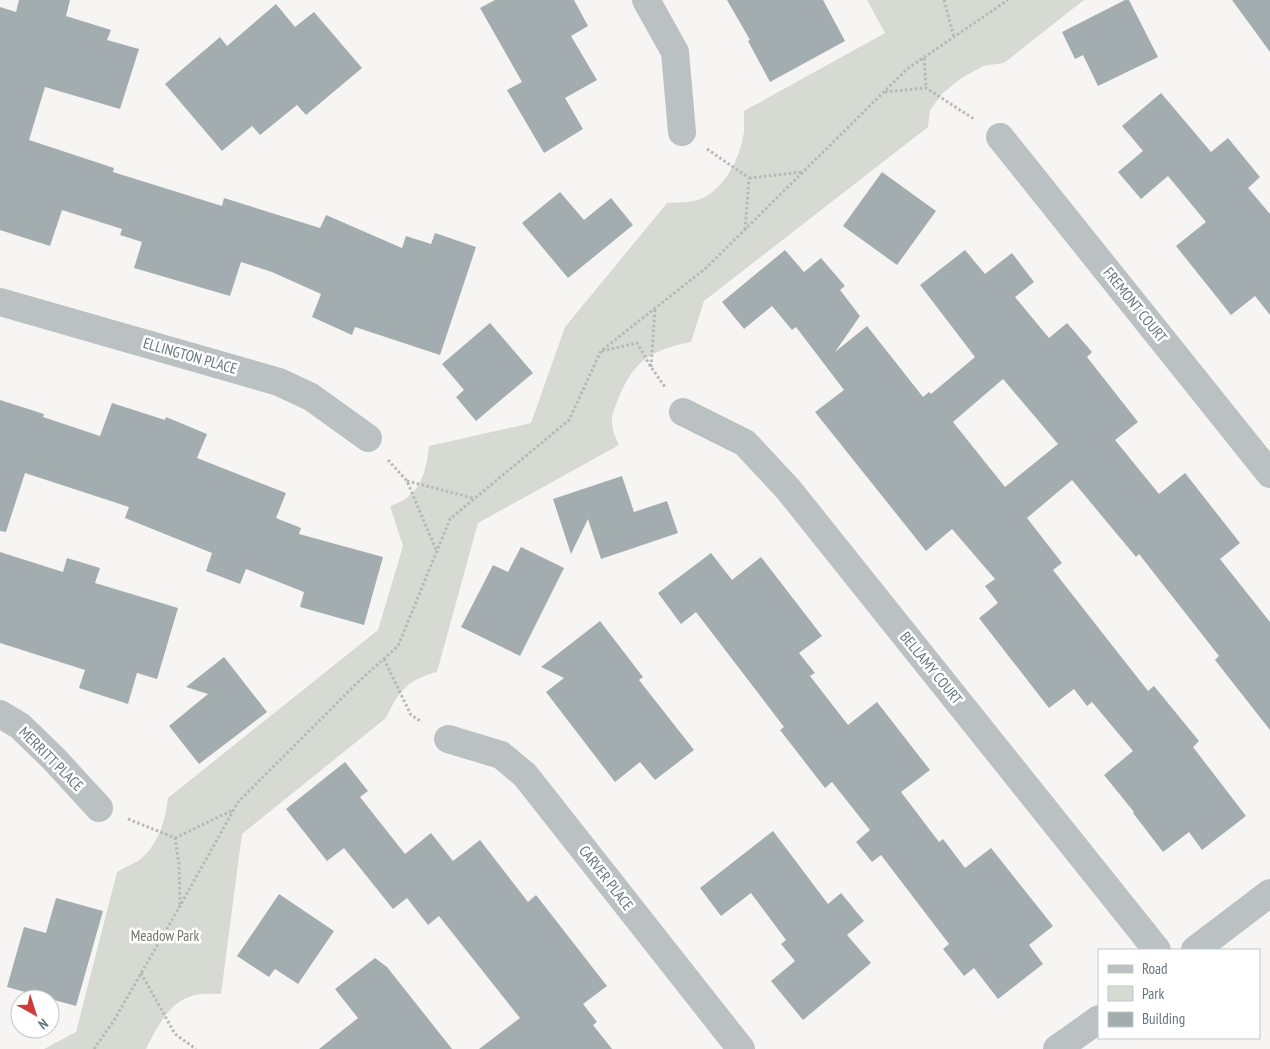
<svg xmlns="http://www.w3.org/2000/svg" width="1270" height="1049" font-family="'PT Sans Narrow',sans-serif">
	<style>
		.green { fill: #d7dad3 }
		.building { fill: #a3adaf; fill-rule: evenodd }
		.lines { fill: none; stroke-linecap: round; stroke-linejoin: round }
		.path { stroke: #b5b9ba; stroke-width: 3; stroke-dasharray: 2.5 2.5; stroke-linecap: butt }
		.minor { stroke: #bbc0c2; stroke-width: 28 }
		.labels { text-anchor: middle; stroke-width: 5; stroke-linejoin: round; paint-order: stroke }
		.street-label { font-size: 15px; fill: #64767a; stroke: #fff }
		.park-label { font-size: 15px; fill: #6e7866; stroke: #fff }
	</style>
	<rect width="100%" height="100%" fill="#f6f5f3"/>
	<path class="green" d="M867,0H1084L1004,63L983,66L960,79L943,93L930,110L928,127L704,301L691,342C652,350 635,359 619,397C616,405 611,415 612,423C612,430 616,439 619,445L478,523L437,672C407,680 399,691 386,718L242,834L221,994C212,994 201,993 192,996C169,1002 156,1029 146,1049H44L76,1032L117,872C123,868 131,865 138,861C158,846 165,822 168,798L378,630L403,546L390,506C395,504 401,502 405,499C423,487 427,465 429,446L531,423L565,327L667,203C675,202 685,203 694,201C722,195 741,158 744,131C744,124 744,118 744,111L885,33Z"/>
	<g class="building">
		<polygon points="19,0 70,0 66,16 111,30 107,40 139,49 120,109 45,87 29,140 114,168 113,172 222,206 224,198 320,228 326,215 402,248 406,236 431,244 435,233 476,247 440,355 355,327 352,335 312,317 321,294 272,272 241,262 230,296 134,268 142,242 120,235 122,229 62,210 50,246 0,230 0,7 16,12"/>
		<polygon points="495,0 574,0 588,26 571,36 597,80 565,98 583,129 544,153 507,90 522,82 480,8"/>
		<polygon points="727,0 823,0 845,41 770,82 748,41 750,40"/>
		<polygon points="1125,0 1129,0 1158,57 1098,86 1083,55 1075,59 1062,32"/>
		<polygon points="1232,0 1270,0 1270,52"/>
		<polygon points="276,4 295,27 314,12 362,68 306,115 297,105 260,135 252,126 222,151 165,84 220,37 227,46"/>
		<polygon points="1161,93 1211,152 1228,138 1260,177 1248,188 1270,214 1270,315 1255,296 1231,315 1176,246 1206,222 1168,176 1141,199 1118,172 1143,151 1122,126"/>
		<polygon points="882,172 936,211 897,265 843,226"/>
		<polygon points="560,192 584,220 611,198 633,225 568,278 522,223"/>
		<path d="M785,250L804,272L821,258L845,286L840,290L860,316L835,352L867,326L923,397L929,392L931,394L975,357L920,285L965,250L985,274L1012,253L1034,282L1015,297L1049,338L1067,323L1092,352L1087,357L1138,422L1115,440L1159,494L1185,473L1240,543L1220,559L1270,622V730L1215,660L1219,656L1139,554L1136,557L1072,480L1027,518L1062,563L1053,570L1148,691L1154,686L1199,741L1193,747L1246,816L1202,850L1189,832L1163,852L1133,813L1134,812L1104,775L1133,751L1092,702L1087,706L1074,689L1049,708L979,618L998,603L985,586L995,579L952,529L926,551L815,412L844,390L796,327L792,330L772,306L744,329L722,302ZM1003,379L1058,444L1005,487L953,422Z"/>
		<polygon points="490,323 533,373 476,421 456,397 464,390 442,364"/>
		<polygon points="0,400 44,414 43,417 100,436 112,403 165,420 166,417 207,434 197,458 286,493 276,518 301,528 299,534 383,557 364,625 300,607 304,592 246,569 240,584 206,571 212,553 125,518 129,507 25,473 6,532 0,531"/>
		<polygon points="622,476 634,512 667,501 678,533 601,559 588,519 571,554 553,499"/>
		<polygon points="521,547 564,568 520,656 461,627 493,565 508,572"/>
		<polygon points="0,552 63,572 67,558 100,568 95,583 178,608 157,679 137,673 128,704 79,688 85,670 0,643"/>
		<polygon points="711,553 732,580 761,557 822,636 799,653 815,673 810,676 848,725 877,702 930,770 901,792 939,842 943,839 965,868 991,848 1053,926 1029,945 1043,964 998,999 974,968 964,976 943,949 949,944 881,855 872,862 856,842 870,830 832,782 825,788 780,730 784,727 696,612 681,624 658,593"/>
		<polygon points="600,621 643,677 639,680 694,750 655,780 640,762 615,782 546,692 564,678 541,667"/>
		<polygon points="224,657 267,712 199,764 169,726 208,694 186,687"/>
		<polygon points="345,762 368,791 360,797 405,854 431,833 453,861 480,840 528,902 536,895 607,986 583,1004 597,1022 593,1025 612,1049 479,1049 520,1018 439,916 428,925 407,898 393,909 344,848 327,861 286,809"/>
		<polygon points="773,831 828,904 841,893 864,921 847,935 871,963 803,1020 771,981 795,961 781,944 786,940 751,893 721,916 700,888"/>
		<polygon points="279,894 334,931 298,984 275,969 269,977 237,956"/>
		<polygon points="56,898 103,911 76,1006 7,987 24,927 46,933"/>
		<polygon points="375,958 387,967 452,1049 319,1049 358,1018 335,989"/>
	</g>
	<g class="lines">
		<g class="path">
			<polyline points="944,0 954,37"/>
			<polyline points="924,58 926,88"/>
			<polyline points="885,92 926,88 974,119"/>
			<polyline points="707,149 749,178 745,230"/>
			<polyline points="749,178 803,172"/>
			<polyline points="602,351 637,343 651,367 665,387"/>
			<polyline points="651,367 655,308"/>
			<polyline points="388,460 407,481 437,552"/>
			<polyline points="407,481 473,498"/>
			<polyline points="384,659 411,715 422,722"/>
			<polyline points="128,819 175,838 179,864 180,905"/>
			<polyline points="175,838 233,810"/>
			<polyline points="141,973 175,1034 196,1049"/>
			<polyline points="94,1049 113,1022 180,906 238,802 356,684 398,646 450,519 569,420 601,351 706,268 907,69 1008,0"/>
		</g>
		<g class="minor">
			<polyline points="646,0 675,52 682,132"/>
			<polyline points="1000,137 1270,474"/>
			<polyline points="0,302 279,382 311,397 368,438"/>
			<polyline points="683,412 745,443 788,489 1157,950"/>
			<polyline points="0,714 20,726 54,759 99,808"/>
			<polyline points="448,739 501,755 525,775 741,1049"/>
			<polyline points="1195,950 1270,893"/>
			<polyline points="1057,1049 1099,1019"/>
		</g>
	</g>
	<g class="labels">
		<g class="street-label">
			<text transform="translate(1135 305) rotate(51)" y="5">FREMONT COURT</text>
			<text transform="translate(190 356) rotate(16)" y="5">ELLINGTON PLACE</text>
			<text transform="translate(931 668) rotate(51)" y="5">BELLAMY COURT</text>
			<text transform="translate(51 759) rotate(45)" y="5">MERRITT PLACE</text>
			<text transform="translate(606 878) rotate(52)" y="5">CARVER PLACE</text>
		</g>
		<g class="park-label">
			<text x="165" y="941">Meadow Park</text>
		</g>
	</g>
	<rect x="1098" y="949" width="162" height="90" fill="#ffffff" stroke="#c1c8ca"/>
	<rect x="1108" y="965" width="25" height="8" fill="#bbc0c2" stroke="#c1c8ca"/>
	<text x="1142" y="974" font-size="15" fill="#64767a">Road</text>
	<rect x="1108" y="986" width="25" height="15" fill="#d7dad3" stroke="#c1c8ca"/>
	<text x="1142" y="999" font-size="15" fill="#64767a">Park</text>
	<rect x="1108" y="1012" width="25" height="15" fill="#a3adaf" stroke="#c1c8ca"/>
	<text x="1142" y="1024" font-size="15" fill="#64767a">Building</text>
	<g transform="translate(35 1014) rotate(141)"><circle r="24" fill="#ffffff" stroke="#c1c8ca"/>
	<path d="M0-4L9 19L0 12L-9 19Z" fill="#ce3b3b"/>
	<text y="-8" font-size="14" font-weight="bold" text-anchor="middle" fill="#64767a">N</text>
	</g>
</svg>
